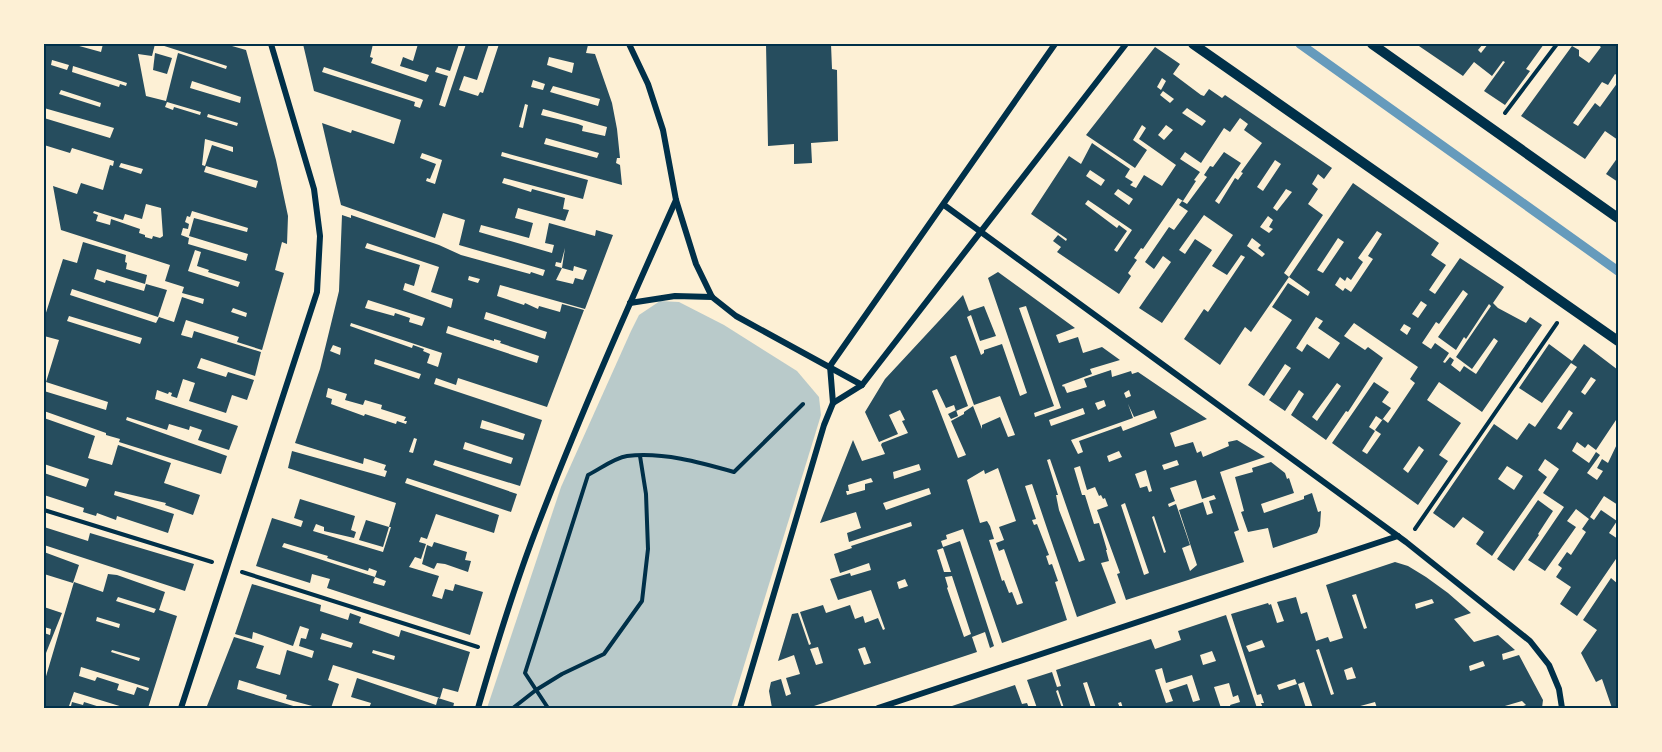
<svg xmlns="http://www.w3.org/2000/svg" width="1662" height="752" font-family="'Fira Sans',sans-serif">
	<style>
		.green { fill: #b9caca }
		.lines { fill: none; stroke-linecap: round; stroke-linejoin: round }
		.stream { stroke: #669bbc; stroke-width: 9 }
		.building { fill: #264d5e; fill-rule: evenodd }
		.path { stroke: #003049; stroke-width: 4 }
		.minor { stroke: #003049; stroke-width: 6 }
		.tertiary { stroke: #003049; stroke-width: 10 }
		.neatline { fill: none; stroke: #003049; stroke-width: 2 }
	</style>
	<rect width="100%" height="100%" fill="#fdf0d5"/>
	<polygon class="green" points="660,301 679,302 724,325 797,371 819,397 821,415 731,708 487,708 561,487 631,331 639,315"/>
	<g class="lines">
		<polyline class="stream" points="1300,44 1618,271"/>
	</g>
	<g class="building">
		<path d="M44,44H72L101,52L103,44H155L152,56L138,54L146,96L166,101L178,53L226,69L227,66L158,44H225L246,50L276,160L288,216L287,244L282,242L275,270L284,273L262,350L237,342L239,337L186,320L181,335L192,338L194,331L261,352L255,376L201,358L197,368L226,377L228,372L254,380L247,400L232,395L226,413L189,401L195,383L183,379L177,398L171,396L172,393L169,392L168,394L157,390L155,399L238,426L229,450L198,440L202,430L190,426L189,430L169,424L167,430L127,417L126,420L227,456L221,474L119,442L120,439L106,435V433L44,411V391L106,410L108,402L46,382L59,340L44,336V319L63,259L77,263L83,242L126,255L125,262L127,263L126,269L147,275L145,284L97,269L94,279L105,283L106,280L144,291L146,284L167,290L158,317L72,289L70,295L156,323L159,317L174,322L182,297L203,304L204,299L182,293L184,287L165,281L170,265L61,230L53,186L77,194L81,183L103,190L110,165L113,166L114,161L72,148L70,153L44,145V118L110,138L114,128L44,108L46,89H44ZM52,60L69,65L67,70L51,65ZM73,66L127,83L126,86L120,84L119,87L72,72ZM192,81L241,97L240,103L190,88ZM61,90L101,103L100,107L59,94ZM167,102L201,112L200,115L174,107L173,110L165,107ZM208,114L238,123L237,126L207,117ZM205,139L233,147V152L212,145L205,166L202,165ZM121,163L143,169L141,174L119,167ZM206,166L258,181L256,188L204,172ZM146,204L161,208L163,236L160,238L153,236L152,239L145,237V235L139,233L140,229L111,219L110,225L96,221L98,215L93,213L94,211L123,220L125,214L142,219ZM192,211L248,228L247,232L194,218L189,236L248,254L246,261L188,244L189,238L181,235L183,228L188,229L189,224L185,222L187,216L190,217ZM195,250L201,252L197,266L209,270L208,272L240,282L238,287L188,271ZM233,308L247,313L246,317L231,312ZM69,316L142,338L140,344L67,321Z"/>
		<path d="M303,44H373L370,57L373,58L371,63L426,82L429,75L400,66L403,57L413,61L418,44H459L450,71L437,67L435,72L448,76L439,105L445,107L466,44H489L477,80L464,76L459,90L478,96L480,92L483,93L499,44L588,45L586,53L595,54L612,103L617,129L620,158H617L616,163L620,165L622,185L502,152L501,156L588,180L583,199L504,178L502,183L531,192L532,189L565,198L563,209L569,210L565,221L518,208L515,218L533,223L529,238L481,225L479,232L552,253L554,245L545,243L549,223L595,236L596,230L613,235L585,309L500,285L497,296L524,305L525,303L538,309L539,306L560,312L562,304L584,310L547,407L458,378L456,385L436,378L434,384L542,420L520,486L435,460L433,465L517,494L511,512L407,478L405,483L499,515L494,533L436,514L427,539L421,537L419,542L426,544L421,559L415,557L409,567L439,576L432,596L442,599L445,589L453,591L455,584L483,592L470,635L327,588L330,579L312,574L310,583L256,566L272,518L301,527L303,521L294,518L300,499L355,516L351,530L356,532L354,538L324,531V527L316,524L313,531L383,552L391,527H389L396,503L288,468L292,451L385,477L387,471L384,470L386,465L364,458L363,464L295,443L320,369L339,291L342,215L351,218V215L439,245L461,255L530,274L531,272L543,276L545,270L459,245L465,220L443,213L435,238L341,205L322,123L351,133L352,130L394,144L401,120L314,91ZM549,57L574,63L572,73L547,65ZM324,67L421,99L423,100L420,108L414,106L415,102L322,72ZM533,80L545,84L543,90L531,87ZM553,86L600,99L598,106L550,92ZM525,104L528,105L523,128L519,127ZM543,109L607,127L605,136L582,131L583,126L578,124L541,115ZM546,138L599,153L597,158L544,144ZM422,153L442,160L435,184L426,181L427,178L430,179L436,164L420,158ZM367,243L439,267L431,292L453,299L451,308L403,290L405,283L414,286L420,265L365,248ZM565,248L562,268L573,271L574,266L587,270L583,280L575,278L573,284L556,280L562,268L555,266L556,262L561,263ZM469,276L480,279L478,283L468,280ZM368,300L425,318L422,326L409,322L410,318L395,313L394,316L365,308ZM486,312L547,332L545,339L484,319ZM351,323L442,353L438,367L427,363L430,354L423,351L424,349L413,345L412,348L350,326ZM448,326L494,341V339L501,341L500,343L539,356L537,363L446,333ZM333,345L341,348L340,355L330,351ZM375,359L421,374L419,379L374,364ZM328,388L347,394L345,400L363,405L365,400L382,405L381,409L406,417L404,421H407L406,424L397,421L396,424L365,414L364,416L331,404L332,399L326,397ZM482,420L525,434L523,440L480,428ZM414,438L417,439L413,453L409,452ZM465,442L513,458L511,464L463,449ZM284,543L328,556L327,558L368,571L369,568L377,571L375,577L386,581L384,586L373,583L375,577L282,547Z"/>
		<polygon points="766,44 831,44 832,69 837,70 838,141 811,143 812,163 794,164 794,144 768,146"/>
		<polygon points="1416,44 1483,44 1478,50 1481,53 1488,44 1544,44 1526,69 1530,71 1505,105 1484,91 1505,62 1503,61 1492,76 1474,62 1463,76"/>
		<polygon points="1597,44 1613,44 1618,47 1618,76 1615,74 1608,85 1602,82 1573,123 1578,126 1595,103 1600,107 1618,82 1618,140 1605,131 1585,159 1521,116 1572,46 1579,50 1579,56 1589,63 1601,47"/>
		<path d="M1155,47L1180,64L1173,74L1201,95L1204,96L1209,89L1222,98L1225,95L1332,168L1324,179L1318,174L1312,184L1318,189L1308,204L1323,215L1284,273L1289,277L1251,332L1245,327L1220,365L1184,339L1204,309L1208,312L1245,257L1241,255L1227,275L1212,266L1233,235L1227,231L1204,215L1179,250L1185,254L1195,239L1212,250L1162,323L1139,308L1171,262L1163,256L1154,269L1145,262L1169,227L1174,230L1188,211L1179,205L1182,201L1187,204L1207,177L1204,175L1210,166L1213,167L1224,152L1241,163L1215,201L1219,204L1235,178L1238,180L1243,173L1241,172L1262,143L1244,130L1248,124L1240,118L1230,132L1224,128L1201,163L1185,152L1180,159L1200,172L1194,180L1196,181L1183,201L1178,198L1143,249L1141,248L1134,258L1137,260L1128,273L1131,276L1119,294L1057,252L1061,247L1053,241L1058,235L1066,241L1067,239L1031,214L1069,156L1081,164L1092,143L1130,169L1125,177L1133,182L1130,185L1136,188L1144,175L1162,186L1176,165L1139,139L1146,128L1142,125L1133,140L1147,150L1135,168L1086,135ZM1162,78L1166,81L1161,90L1157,87ZM1163,91L1174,99L1170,103L1160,95ZM1187,108L1206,121L1202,126L1182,113ZM1166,125L1173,130L1164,140L1158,135ZM1275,160L1281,164L1263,191L1257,187ZM1090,170L1105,180L1101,186L1086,176ZM1118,189L1133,199L1129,205L1114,194ZM1286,189L1292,192L1277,211L1273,208ZM1088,200L1132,230L1117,252L1114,250L1127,231L1119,225L1117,228L1085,204ZM1268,216L1273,220L1269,227L1273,229L1269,233L1260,227ZM1252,238L1261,245L1258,248L1265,254L1262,257L1247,246Z"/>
		<polygon points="155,53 172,58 167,74 153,70"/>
		<polygon points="1618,157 1618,182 1606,174"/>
		<path d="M1353,183L1439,243L1431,255L1446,265L1429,290L1435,294L1460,258L1504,287L1493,303L1498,308L1526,323L1530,317L1542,325L1482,412L1439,382L1427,400L1461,423L1439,455L1448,461L1418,505L1332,443L1374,382L1389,392L1382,402L1391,408L1382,420L1376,416L1369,427L1375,431L1362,451L1367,454L1381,434L1375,430L1383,419L1388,423L1415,383L1410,379L1418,367L1354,323L1344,336L1365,350L1368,347L1383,358L1348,412L1346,411L1326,440L1291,415L1304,394L1299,390L1285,411L1269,400L1291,368L1285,364L1264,396L1248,385L1292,320L1272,307L1288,283L1308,296L1310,292L1289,277ZM1377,231L1382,234L1368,256L1373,259L1351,292L1345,288L1343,291L1335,285L1340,277L1345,281L1347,277L1351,280L1363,262L1358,258ZM1338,238L1344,242L1323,273L1317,270ZM1463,290L1468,294L1438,337L1456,350L1464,337L1466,339L1489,304L1491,306L1456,357L1472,369L1494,338L1498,341L1476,374L1464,366L1460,372L1451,365L1454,360L1450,357L1445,363L1443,362L1449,353L1435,343L1431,349L1422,343L1436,322L1439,324ZM1421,301L1427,305L1418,318L1412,314ZM1316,317L1323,321L1318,328L1340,343L1329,359L1307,344L1302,352L1296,348ZM1404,324L1411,328L1407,335L1400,330ZM1337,383L1341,386L1317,421L1312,417ZM1419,446L1424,450L1408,473L1403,469Z"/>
		<path d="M998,272L1075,328L1056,335L1059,343L1078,337L1083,353L1102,347L1120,360L1090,369L1092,374L1062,385L1063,387L1064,386L1067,393L1087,387L1084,379L1111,370L1112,377L1131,371L1132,374L1138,372L1207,419L1170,433L1175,447L1193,442L1197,453L1201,451L1203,457L1229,446L1228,442L1237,440L1265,457L1220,472L1239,530L1234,532L1244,562L1126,600L1117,574L1120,573L1097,510L1108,506L1105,498L1103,499L1101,495L1099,496L1095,487L1087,490L1080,466L1074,468L1082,495H1085L1094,524L1099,523L1107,550H1106L1109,561L1101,563L1116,603L1077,617L1032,484L1025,486L1036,519L1032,520L1034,525L1037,524L1049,555L1046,556L1049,565L1052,564L1058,581L1055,582L1067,620L1002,643L963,529L946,535L947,539L941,541L943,547L960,541L994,646L990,648L985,632L972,637L977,652L808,708H772L769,691L771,682L781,679L786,696L791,694L786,678L800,674L794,655L778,661L792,614L798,613L809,645L811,644L800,612L823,605L826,613L850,605L855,619L863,616L865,623L878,618L883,630L885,629L871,590L838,600L830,579L850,573L851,576L871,570L869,563L840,573L834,554L852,548L851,546L912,526L911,522L849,542L847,533L861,528L856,512L820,523L853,440L862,461L885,454L881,445L882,443L908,433L902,421L905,420L900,410L889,415L898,434L879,442L865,412L885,379L963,295L969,311L984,306L996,336L980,341L971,315L967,317L981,355L984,353V350L1002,344L1020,396L1027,393L988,278ZM1026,306L1061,408L1035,417L1034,413L1054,406L1019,308ZM956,355L974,405L1000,396L1015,435L1008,437L1000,417L982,425V429L973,406L964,412V414L951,421L966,455L958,458L932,391L937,389L946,408L954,405L956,411L968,406L950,357ZM1129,390L1131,396L1126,398L1124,393ZM1104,400L1106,406L1098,410L1095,403ZM1128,404L1134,417L1154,410L1157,418L1123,431L1121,426L1079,441L1083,452L1078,454L1071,440L1133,418ZM1083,408L1085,414L1051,426L1049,420ZM1119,451L1122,457L1109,462L1107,456ZM1050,459L1085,560L1079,562L1059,510L1056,495H1058L1047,460ZM1177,460L1179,465L1164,470L1162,465ZM919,464L921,470L894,479L893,472ZM998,468L1016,521L999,527L1004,540L996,543L999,551L1004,549L1023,603L1017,605L1012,592L1009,593L1004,580L1002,581L989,540L994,539L990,526L987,521L980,523L967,480L984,470L985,474ZM1146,470L1152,491L1149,492L1147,486L1140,488L1135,474ZM871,478L873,482L865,484V490L847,495L846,491H849L848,485ZM1196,480L1202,499L1214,495L1216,499L1209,501L1213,513L1207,515L1203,502L1179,510L1197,565L1190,571L1182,548L1190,545L1176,504L1169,507L1168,504L1175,501L1170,488ZM929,488L931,494L886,510L883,503ZM1125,503L1135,532L1149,573L1144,575L1121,505ZM1154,516L1166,552L1164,553L1152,517ZM943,548L951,572H944L937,550ZM952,576L971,634L964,637L947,588L948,587L945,577ZM905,579L908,586L899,589L897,582ZM818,647L823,663L816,665L810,649ZM865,647L871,663L864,665L858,649Z"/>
		<path d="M1549,344L1572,361L1584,344L1618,370V417L1596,450L1588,444L1585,448L1577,442L1572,451L1589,463L1596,452L1600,455L1587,473L1597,480L1603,471L1597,468L1602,459L1608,463L1618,442V505L1604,496L1590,517L1594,520L1601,510L1617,521L1609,533L1618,539V556L1577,616L1560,604L1571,587L1556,577L1562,568L1558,565L1567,552L1571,555L1586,532L1582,529L1589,519L1576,509L1567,521L1576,527L1545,571L1528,560L1564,507L1543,493L1559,469L1545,459L1538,470L1547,477L1492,556L1476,544L1484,532L1463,517L1454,528L1433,513L1494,424L1517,440L1529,423L1535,427L1577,367L1571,363L1542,403L1519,388ZM1591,377L1596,380L1585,395L1581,392ZM1569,410L1573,413L1561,430L1557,428ZM1507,466L1523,476L1514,490L1498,479Z"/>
		<polygon points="956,410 958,416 951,419 948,414"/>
		<polygon points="44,418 95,436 88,458 112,465 118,445 171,463 164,483 200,495 193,515 165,505 166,503 115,491 114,495 174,514 168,533 117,516 116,520 97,513 96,516 83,512 84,508 44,495 44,473 86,487 89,479 44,464"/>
		<polygon points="1271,462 1285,473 1287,479 1289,478 1294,493 1261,504 1264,513 1304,499 1304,496 1312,493 1318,512 1321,511 1320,526 1317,533 1273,548 1268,528 1248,532 1241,512 1244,511 1235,477 1253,472 1252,468"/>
		<polygon points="1538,500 1553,511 1538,534 1539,535 1514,571 1497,559"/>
		<polygon points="366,520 389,527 383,547 359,540"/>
		<polygon points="44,527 88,541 90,533 194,564 185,591 44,545"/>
		<polygon points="434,542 467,552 465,560 471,561 468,572 445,564 437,563 434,569 422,564 427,545 432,547"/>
		<polygon points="44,552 79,565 73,583 44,574"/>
		<path d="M1395,562L1408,566L1426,577L1448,593L1471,613L1454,619L1474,642L1498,635L1515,650L1502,654L1503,660L1519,655L1543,700L1542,708H1518L1526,705L1522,701L1498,708H1377L1375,702L1353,708H1313L1304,682L1298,684L1306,708H1263L1261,703H1264L1261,694L1257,695L1231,614L1268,603L1269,605L1271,604L1277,623L1284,621L1277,602L1296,597L1301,614L1307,612L1316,641L1328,637L1330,642L1343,638L1326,585ZM1356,594L1367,628L1364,629L1352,595ZM1432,599L1434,603L1416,609L1415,604ZM1262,640L1265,647L1249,652L1246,646ZM1319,649L1334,694L1331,695L1316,650ZM1483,661L1485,666L1470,671L1469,666ZM1352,667L1356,678L1347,680L1344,670ZM1295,679L1297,684L1279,690L1277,685Z"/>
		<path d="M108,574L117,575L165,592L159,610L177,616L148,708H126L74,692L69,706H71L72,702L83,705L84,702L103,708H44V683L74,582L103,592ZM118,597L156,609L154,613L116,601ZM97,617L120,624L119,628L96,621ZM112,650L140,658L139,661L111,652ZM81,667L149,688L148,691L137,687L134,695L117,690L119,684L97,677L95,681L79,676Z"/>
		<polygon points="1611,578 1618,584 1618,708 1612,708 1602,679 1596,682 1581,653 1597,630 1583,620"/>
		<path d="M252,584L321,605L320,611L348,620L350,613L361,617L359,623L399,637L401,630L470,652L458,692L443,688L440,698L333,665L328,680L339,684L331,708H315L316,707L286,699L287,695L239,680L237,689L300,708H210V707L207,706L234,637L264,646L256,668L280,675L287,650L312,658L314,651L299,646L301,638L306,639L309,629L300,626L293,646L253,632L252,639L235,634ZM322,633L353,643L351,648L320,639ZM373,650L395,656L394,660L372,653Z"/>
		<polygon points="44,607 62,613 44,658 44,633 50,635 51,629 44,627"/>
		<path d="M1226,615L1257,708H1231L1230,705L1240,702L1238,695L1233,697L1229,683L1214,687L1221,708H1123L1121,702L1118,703L1120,708H1096L1087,682L1083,683L1091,708H1064L1058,690L1056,691L1062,708H1037L1027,680L1052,672L1057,687L1061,686L1056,670L1151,639L1155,649L1181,640L1178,631ZM1212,651L1216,661L1203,665L1200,655ZM1162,668L1166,683L1192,675L1200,700L1193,702L1187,684L1169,690L1173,701L1166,703L1155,670Z"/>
		<polygon points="357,678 436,705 438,698 454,703 453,708 369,708 371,703 351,697"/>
		<polygon points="1015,685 1022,704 1027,703 1029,708 946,708"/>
	</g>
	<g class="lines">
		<g class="path">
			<polyline points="1505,113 1557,44"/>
			<polyline points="44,510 212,562"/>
			<polyline points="1415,529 1557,323"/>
			<polyline points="242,572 478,647"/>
			<polyline points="513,708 536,690 562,674 604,654 642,601 648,549 646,494 640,456"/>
			<path d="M548,708L525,673L588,475C600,469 614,458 627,456C663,452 699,462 734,472L803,404"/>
		</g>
		<g class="minor">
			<polyline points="629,44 648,84 663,130 676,200 696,264 712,297 736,316 862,385"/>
			<polyline points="944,205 1406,542 1530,641 1549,665 1559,689 1562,708"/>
			<polyline points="630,303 675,296 712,297"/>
			<polyline points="833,403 862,385 1126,44"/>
			<polyline points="181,708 317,292 320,236 314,189 271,44"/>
			<path d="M478,708C496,646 515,583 539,522C581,413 628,307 676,200"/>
			<polyline points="740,708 824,425 833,403 830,366 1055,44"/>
			<polyline points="878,708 1398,536"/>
		</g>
		<g class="tertiary">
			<polyline points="1193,44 1618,341"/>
			<polyline points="1372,44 1618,218"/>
		</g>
	</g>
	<rect width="1662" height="752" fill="none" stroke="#fdf0d5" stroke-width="90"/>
	<rect x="45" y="45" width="1572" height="662" class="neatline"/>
</svg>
